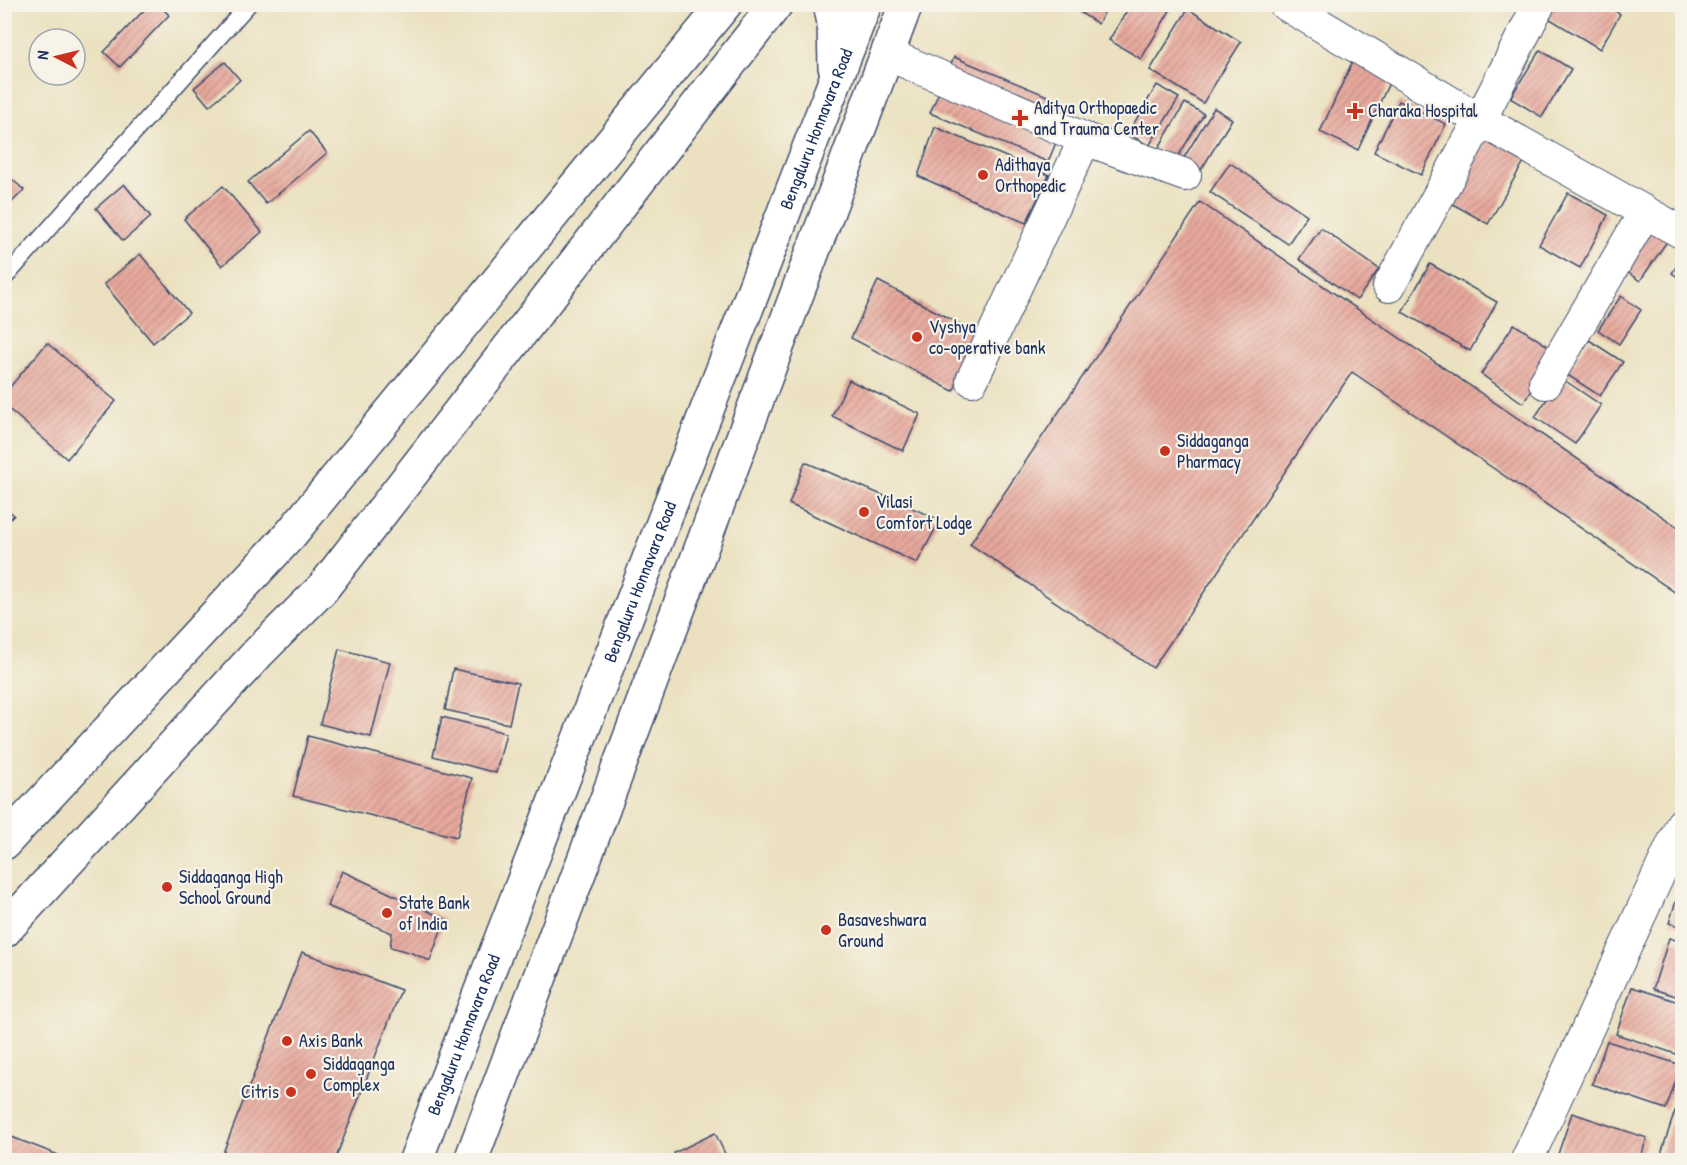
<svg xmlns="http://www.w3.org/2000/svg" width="1687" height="1165" font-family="'Patrick Hand',sans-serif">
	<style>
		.building { fill: url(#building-hatch) }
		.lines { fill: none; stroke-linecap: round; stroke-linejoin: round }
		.service-casing { stroke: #3a4a6d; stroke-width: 18 }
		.minor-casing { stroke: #3a4a6d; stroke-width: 34 }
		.primary-casing { stroke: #3a4a6d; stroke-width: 36 }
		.service { stroke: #fff; stroke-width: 15 }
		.minor { stroke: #fff; stroke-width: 32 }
		.primary { stroke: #fff; stroke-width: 33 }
		.poi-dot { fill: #c8321e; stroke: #f7f3e8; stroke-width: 2 }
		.labels { text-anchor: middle; stroke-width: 4.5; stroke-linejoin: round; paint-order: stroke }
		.poi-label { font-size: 18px; fill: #1b2f5e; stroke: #f7f3e8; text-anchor: start }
		.street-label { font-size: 18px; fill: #1b2f5e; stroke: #f7f3e8 }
	</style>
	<defs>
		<pattern id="building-hatch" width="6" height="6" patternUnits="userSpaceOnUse" patternTransform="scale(1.5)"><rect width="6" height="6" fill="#e8a99d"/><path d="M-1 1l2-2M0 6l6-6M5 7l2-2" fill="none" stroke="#bb8a83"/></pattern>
	</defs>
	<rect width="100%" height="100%" fill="#f7f3e8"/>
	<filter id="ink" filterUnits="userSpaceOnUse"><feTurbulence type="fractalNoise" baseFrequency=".0167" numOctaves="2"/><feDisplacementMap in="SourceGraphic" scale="12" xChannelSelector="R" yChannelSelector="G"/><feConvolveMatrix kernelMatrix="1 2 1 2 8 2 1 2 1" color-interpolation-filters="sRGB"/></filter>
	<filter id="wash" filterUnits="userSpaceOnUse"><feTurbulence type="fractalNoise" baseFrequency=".008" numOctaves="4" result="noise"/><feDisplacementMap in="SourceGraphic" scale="24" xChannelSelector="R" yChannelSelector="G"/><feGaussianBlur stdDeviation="1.35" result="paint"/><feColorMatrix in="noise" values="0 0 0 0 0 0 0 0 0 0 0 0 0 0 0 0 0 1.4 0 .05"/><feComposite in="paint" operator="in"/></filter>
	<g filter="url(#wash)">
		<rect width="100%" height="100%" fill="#ebe1c0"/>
		<g id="blocks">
			<g class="building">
				<polygon points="150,4 158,4 169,15 120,67 104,52"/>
				<polygon points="1067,4 1109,4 1098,24"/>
				<polygon points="1131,4 1174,4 1141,59 1109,40"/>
				<polygon points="1545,4 1604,4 1620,14 1600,49 1540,13"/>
				<polygon points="1188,9 1241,42 1203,103 1150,70"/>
				<polygon points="1540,50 1571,69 1542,117 1510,98"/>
				<polygon points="1356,54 1394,72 1358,150 1320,132"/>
				<polygon points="954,57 1071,106 1048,162 930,113"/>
				<polygon points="225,62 240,80 209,106 194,88"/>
				<polygon points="1157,85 1179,98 1149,146 1128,133"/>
				<polygon points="1399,101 1446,124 1421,175 1374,152"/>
				<polygon points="1185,103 1204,114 1176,160 1158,149"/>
				<polygon points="1214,108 1232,119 1195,180 1177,169"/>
				<polygon points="935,127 1049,175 1026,223 918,176"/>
				<polygon points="1492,129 1530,151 1488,224 1451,203"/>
				<polygon points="309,131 327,153 266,204 248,182"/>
				<polygon points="1230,163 1307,215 1288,244 1210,192"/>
				<polygon points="4,172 24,190 4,210"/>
				<polygon points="124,184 151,217 123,241 96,208"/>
				<polygon points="223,186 262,232 222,266 184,219"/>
				<polygon points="1568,193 1608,215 1580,268 1539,245"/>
				<polygon points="1200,202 1682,530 1682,597 1352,372 1153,668 970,544"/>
				<polygon points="1649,223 1670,237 1640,281 1620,267"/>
				<polygon points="1321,228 1379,269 1357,300 1299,259"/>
				<polygon points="140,254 189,313 153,343 104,284"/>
				<polygon points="1682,258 1682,280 1672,273"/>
				<polygon points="1430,264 1497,302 1470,351 1402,312"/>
				<polygon points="878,281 983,336 953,391 851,338"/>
				<polygon points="1621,296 1641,310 1619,344 1598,330"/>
				<polygon points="1514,324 1557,352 1523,403 1481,374"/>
				<polygon points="1589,340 1623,362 1600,396 1566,374"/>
				<polygon points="47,343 116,401 67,459 4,405 4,394"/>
				<polygon points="1561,378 1601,405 1575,444 1535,417"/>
				<polygon points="849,380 920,414 903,451 832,416"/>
				<polygon points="805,462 940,520 917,563 789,504"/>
				<polygon points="4,507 14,515 4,526"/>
				<polygon points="339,649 390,662 371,737 320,724"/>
				<polygon points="453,669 518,683 509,724 445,710"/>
				<polygon points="442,717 506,733 496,773 433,756"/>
				<polygon points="308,736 472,778 457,837 293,796"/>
				<polygon points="342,871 445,919 430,961 412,953 390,947 392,933 327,906"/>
				<polygon points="1682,882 1682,927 1669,923"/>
				<polygon points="1669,938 1682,942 1682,998 1653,989"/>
				<polygon points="302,952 401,990 335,1160 229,1160 221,1158"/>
				<polygon points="1632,987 1682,1003 1682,1056 1616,1034"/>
				<polygon points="1607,1041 1681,1065 1666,1109 1592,1084"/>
				<polygon points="1675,1111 1682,1114 1682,1160 1659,1160"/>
				<polygon points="1572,1113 1647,1138 1640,1160 1556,1160"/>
				<polygon points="715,1133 728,1160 678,1160 674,1153"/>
				<polygon points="4,1134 71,1160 4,1160"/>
			</g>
		</g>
	</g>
	<g filter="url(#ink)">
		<use href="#blocks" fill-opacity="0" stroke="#3a4a6d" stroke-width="1.5"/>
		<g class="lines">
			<g class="service-casing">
				<polyline id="service" points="4,279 249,4"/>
			</g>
			<g class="minor-casing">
				<g id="minor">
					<polyline points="1285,4 1480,120 1681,232 1682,229"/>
					<polyline points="887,54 1085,139 1185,175"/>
					<polyline points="1389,286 1480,120 1539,4"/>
					<polyline points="972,380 1085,139"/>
					<polyline points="1545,383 1645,212"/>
					<polyline points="1527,1160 1682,824"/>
				</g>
			</g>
			<g class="primary-casing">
				<g id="primary">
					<polyline points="830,4 834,23 835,67"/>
					<polyline points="4,843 290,535 725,4"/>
					<polyline points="4,931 258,653 322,589 776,4"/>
					<path id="s1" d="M416,1160L438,1101L865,4"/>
					<polyline points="471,1160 906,4"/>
				</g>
			</g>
			<use href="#service" class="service"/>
			<use href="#minor" class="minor"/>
			<use href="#primary" class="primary"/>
		</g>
	</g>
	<g class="poi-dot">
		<path d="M1352 102h6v6h6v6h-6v6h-6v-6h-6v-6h6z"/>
		<path d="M1017 109h6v6h6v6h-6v6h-6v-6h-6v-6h6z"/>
		<circle cx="983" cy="175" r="6"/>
		<circle cx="917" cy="337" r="6"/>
		<circle cx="1165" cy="451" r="6"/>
		<circle cx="864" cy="512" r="6"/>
		<circle cx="167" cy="887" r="6"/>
		<circle cx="387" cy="913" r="6"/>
		<circle cx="826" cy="930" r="6"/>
		<circle cx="287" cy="1041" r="6"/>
		<circle cx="311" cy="1074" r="6"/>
		<circle cx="291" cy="1092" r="6"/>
	</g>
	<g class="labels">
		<g class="poi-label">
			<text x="1034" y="114">Aditya Orthopaedic<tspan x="1034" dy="21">and Trauma Center</tspan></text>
			<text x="1368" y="117">Charaka Hospital</text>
			<text x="995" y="171">Adithaya<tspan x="995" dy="21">Orthopedic</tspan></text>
			<text x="929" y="333">Vyshya<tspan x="929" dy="21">co-operative bank</tspan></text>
			<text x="1177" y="447">Siddaganga<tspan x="1177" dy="21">Pharmacy</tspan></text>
			<text x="876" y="508">Vilasi<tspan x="876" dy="21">Comfort Lodge</tspan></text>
			<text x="179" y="883">Siddaganga High<tspan x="179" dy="21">School Ground</tspan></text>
			<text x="399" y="909">State Bank<tspan x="399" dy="21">of India</tspan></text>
			<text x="838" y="926">Basaveshwara<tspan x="838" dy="21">Ground</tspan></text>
			<text x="299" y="1047">Axis Bank</text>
			<text x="323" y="1070">Siddaganga<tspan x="323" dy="21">Complex</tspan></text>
			<text x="279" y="1098" text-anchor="end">Citris</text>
		</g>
		<g class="street-label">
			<text dy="6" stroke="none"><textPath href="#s1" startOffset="1106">Bengaluru Honnavara Road</textPath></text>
			<text dy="6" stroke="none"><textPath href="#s1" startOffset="620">Bengaluru Honnavara Road</textPath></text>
			<text dy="6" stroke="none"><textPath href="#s1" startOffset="134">Bengaluru Honnavara Road</textPath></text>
		</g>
	</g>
	<rect width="1687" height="1165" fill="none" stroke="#f7f3e8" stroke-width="24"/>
	<g transform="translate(57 57) rotate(277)"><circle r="28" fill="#f7f3e8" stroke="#9fa5b1" stroke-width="1.5"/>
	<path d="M0-4.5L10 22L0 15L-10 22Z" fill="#c8321e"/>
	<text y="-9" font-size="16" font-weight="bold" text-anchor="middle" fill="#1b2f5e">N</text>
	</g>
</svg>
